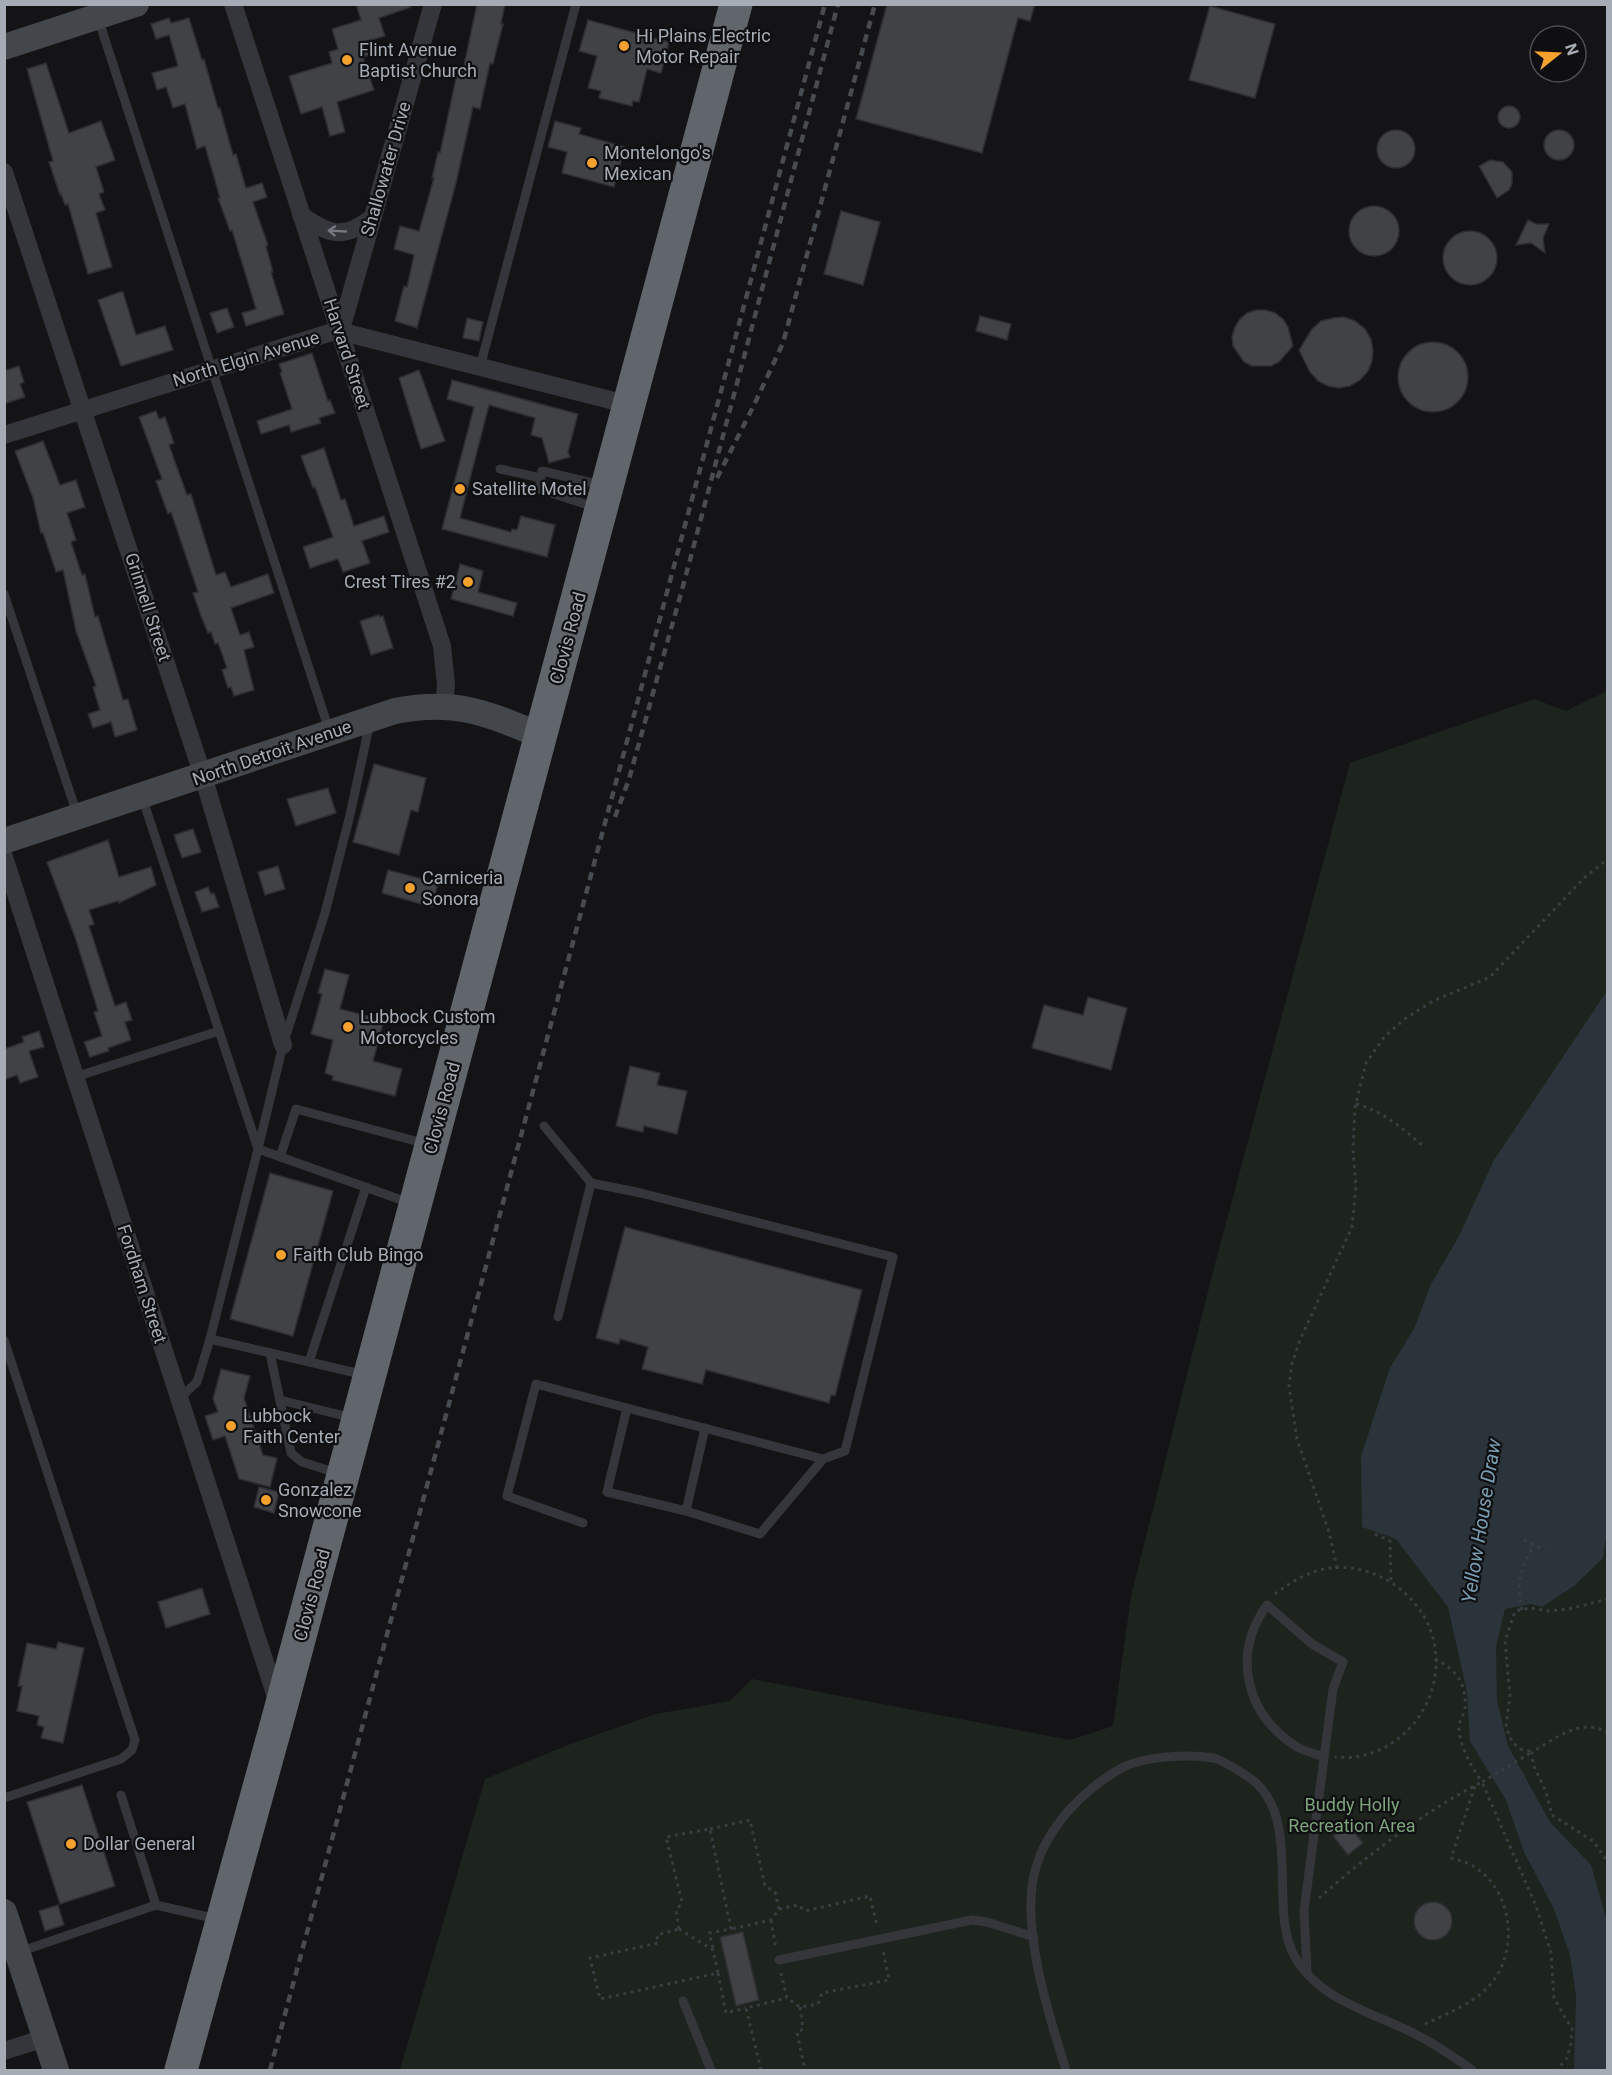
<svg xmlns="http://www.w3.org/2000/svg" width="1612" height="2075" font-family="Roboto,sans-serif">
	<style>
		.green { fill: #1c241d }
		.water { fill: #2a343a }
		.building { fill: #404246; stroke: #2e2e32; stroke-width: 1.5 }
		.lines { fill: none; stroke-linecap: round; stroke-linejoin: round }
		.path { stroke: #3b3d42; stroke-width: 3; stroke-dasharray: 3 4.5; stroke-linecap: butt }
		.lane { stroke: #35363b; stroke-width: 9 }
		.street { stroke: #35363b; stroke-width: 18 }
		.secondary { stroke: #43464b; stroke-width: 26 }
		.highway { stroke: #61656c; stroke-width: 33 }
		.rail { stroke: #484b50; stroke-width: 4.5; stroke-dasharray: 8 6; stroke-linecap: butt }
		.oneway { stroke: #73777f }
		.poi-dot { fill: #f5a12d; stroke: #0f0f11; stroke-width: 2 }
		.labels { text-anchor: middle; stroke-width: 4.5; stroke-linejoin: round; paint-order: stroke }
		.poi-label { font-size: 18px; fill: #a5acb6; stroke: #0f0f11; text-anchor: start }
		.street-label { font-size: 18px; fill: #a5acb6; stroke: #0f0f11 }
		.park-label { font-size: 18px; fill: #7da27c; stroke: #0f0f11 }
		.water-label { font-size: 20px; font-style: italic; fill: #7b9db2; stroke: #0f0f11 }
	</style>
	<rect width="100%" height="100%" fill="#141416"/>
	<polygon class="green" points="1607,691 1607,2070 400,2070 485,1779 573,1743 656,1714 730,1701 752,1679 1070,1740 1113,1726 1131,1596 1216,1260 1350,763 1534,699 1566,711"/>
	<polygon class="water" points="1607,991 1607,1538 1605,1543 1603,1558 1574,1586 1542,1607 1531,1604 1505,1609 1496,1647 1497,1701 1508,1746 1550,1822 1591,1865 1607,1921 1607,2070 1574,2070 1576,1996 1570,1955 1554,1909 1524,1852 1506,1800 1470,1741 1467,1692 1448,1607 1396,1539 1362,1527 1361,1456 1390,1368 1414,1329 1431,1284 1458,1238 1494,1160"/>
	<g class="building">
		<polygon points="356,4 410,4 411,7 379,18 385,36 364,42 369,55 363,57 374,90 337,102 345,132 330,136 322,107 301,114 289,76 332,63 329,52 338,49 332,29 361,20"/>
		<polygon points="477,4 505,4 501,24 503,24 493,64 490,63 480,109 473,107 456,183 417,328 395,321 404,286 407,287 414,255 394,249 400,226 419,231 434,178 432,178 438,152 440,153 458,69 463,70"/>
		<polygon points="887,4 1035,4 1030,21 1018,18 982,153 856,119"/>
		<polygon points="1210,6 1275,24 1255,98 1189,80"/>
		<polygon points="169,18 171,23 189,18 202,60 204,59 218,108 220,108 233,155 236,154 246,188 262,183 267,197 253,202 268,245 266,246 273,272 271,272 284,314 246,326 242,313 256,309 232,230 230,231 218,198 220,198 205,146 197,149 185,104 173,108 166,87 157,90 152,73 178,66 169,35 156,39 151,24"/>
		<polygon points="588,20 669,42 661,73 647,69 639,102 633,101 632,106 599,98 601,91 588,88 597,56 579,51"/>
		<polygon points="46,63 69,133 101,121 115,160 96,167 104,192 99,194 105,210 96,213 112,267 88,274 68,204 65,205 61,194 60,195 49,162 53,161 27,69"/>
		<circle cx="1509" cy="117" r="11"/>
		<polygon points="555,121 581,128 579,134 625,147 614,187 562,173 567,152 548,147"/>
		<circle cx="1396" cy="149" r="19"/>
		<circle cx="1559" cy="145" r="15"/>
		<polygon points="1490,160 1503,162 1512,172 1512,184 1509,190 1497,198 1479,166"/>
		<circle cx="1374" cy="231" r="25"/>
		<polygon points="841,211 880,222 863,285 824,274"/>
		<polygon points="1528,220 1536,224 1549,224 1543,238 1545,253 1531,243 1516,245"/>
		<circle cx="1470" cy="258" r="27"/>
		<polygon points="120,292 123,292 136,335 165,326 173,350 121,366 98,300"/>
		<polygon points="227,308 234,327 217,333 210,313"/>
		<polygon points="1256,310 1266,310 1275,313 1283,319 1288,327 1293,346 1279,362 1271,366 1252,366 1244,362 1233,346 1232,336 1235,327 1240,319 1247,313"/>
		<polygon points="980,316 1011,324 1007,340 976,331"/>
		<polygon points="1344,317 1355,321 1365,329 1371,339 1373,350 1372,361 1368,371 1360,380 1350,386 1339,388 1328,386 1318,381 1310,372 1299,350 1312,329 1321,321 1333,318"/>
		<polygon points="467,318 483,322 479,341 463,338"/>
		<circle cx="1433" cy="377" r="35"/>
		<polygon points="312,353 328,401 330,400 335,413 319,418 321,423 291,432 289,425 261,434 257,421 292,409 280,373 282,372 279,364"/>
		<polygon points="19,366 24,382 20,384 25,397 4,404 4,371"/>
		<polygon points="419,370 445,441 421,449 399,378"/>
		<polygon points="452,380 578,414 568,452 570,457 549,463 542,438 531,435 535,418 489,405 460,518 511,532 512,529 517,530 521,516 555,525 547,557 442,529 474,407 447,399"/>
		<polygon points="156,411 159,419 165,417 174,443 169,445 187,495 191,494 216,575 225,572 231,587 268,574 274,593 231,608 240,635 249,632 254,647 244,650 254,690 234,696 231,687 228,688 222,670 227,668 218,643 215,644 211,632 208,633 201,616 193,593 198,592 171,512 168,514 156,481 162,479 139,417"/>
		<polygon points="43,441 60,485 76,480 85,507 67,513 76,540 71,542 82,575 85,574 95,617 98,616 123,700 128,699 137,730 115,737 111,722 93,728 88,714 100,710 93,687 96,686 76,631 63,570 56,572 43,533 41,533 33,498 15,451"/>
		<polygon points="324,448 341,500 345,499 354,526 384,516 389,532 362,541 370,563 343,572 338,559 310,568 303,547 333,537 315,487 313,488 301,456"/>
		<polygon points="460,564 483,571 478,592 517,603 513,616 451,599"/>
		<polygon points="379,615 380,617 383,616 393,648 371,655 360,621"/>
		<polygon points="374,764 426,778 418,812 411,810 399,855 353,842"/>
		<polygon points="328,788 336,813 296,826 287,799"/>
		<polygon points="193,829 201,852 182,858 174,835"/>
		<polygon points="108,840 119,877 151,867 156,885 119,903 118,901 89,910 94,924 89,926 115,1006 126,1002 132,1020 125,1022 131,1040 108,1048 109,1051 90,1057 84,1042 102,1036 94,1012 98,1011 76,940 47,862"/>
		<polygon points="278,866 285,889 265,895 258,872"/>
		<polygon points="388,870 438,883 432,907 382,893"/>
		<polygon points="208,887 211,894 214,893 219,907 202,912 195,892"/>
		<polygon points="325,969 349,975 340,1009 384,1020 373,1061 402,1069 395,1096 332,1080 333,1076 325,1073 333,1040 311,1034 322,994 318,993"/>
		<polygon points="1088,997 1127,1008 1111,1070 1032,1048 1044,1005 1083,1015"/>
		<polygon points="39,1031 44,1047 29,1051 38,1077 20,1083 17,1075 4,1080 4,1049 24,1042 22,1037"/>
		<polygon points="630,1066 660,1073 657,1085 687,1091 677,1134 644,1126 643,1132 616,1126"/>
		<polygon points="270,1173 333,1191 293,1336 230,1319"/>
		<polygon points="625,1227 862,1290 835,1396 831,1395 829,1403 706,1370 702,1384 642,1369 648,1347 620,1339 619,1344 596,1338"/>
		<polygon points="221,1369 250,1376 244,1398 263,1455 277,1458 270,1487 239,1479 225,1436 213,1440 205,1416 218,1412 213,1399"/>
		<polygon points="259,1487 279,1492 274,1513 254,1507"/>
		<polygon points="202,1588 210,1614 166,1628 158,1602"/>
		<polygon points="58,1642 84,1648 63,1743 41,1738 44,1727 37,1725 39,1716 17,1711 22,1686 18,1686 27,1643 56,1649"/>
		<polygon points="82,1785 115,1886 60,1904 27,1802"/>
		<polygon points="1348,1824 1363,1843 1348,1855 1333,1836"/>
		<circle cx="1433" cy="1921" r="19"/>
		<polygon points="58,1905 64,1925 45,1931 39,1911"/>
		<polygon points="743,1932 759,2000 736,2006 720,1937"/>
	</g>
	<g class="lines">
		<g class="path">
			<path d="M1356,1104C1383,1111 1402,1128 1423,1146"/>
			<polyline points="1375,1534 1390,1541 1391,1583"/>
			<polyline points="1524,1540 1545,1550"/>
			<polyline points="1337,1568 1329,1532 1297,1439 1289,1386 1292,1364 1300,1340 1352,1227 1356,1186 1353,1150 1355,1107 1366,1063 1385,1036 1406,1018 1433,1001 1490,977 1585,877 1608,859"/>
			<path d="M1275,1594C1290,1583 1305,1573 1324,1569C1374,1559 1428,1597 1435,1648C1443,1699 1406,1751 1354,1757C1348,1758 1341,1757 1335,1757"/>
			<path d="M1522,1610C1516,1580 1520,1571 1534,1545"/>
			<path d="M1435,1659C1456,1669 1467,1684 1465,1708C1464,1715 1458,1722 1459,1730C1461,1749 1471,1766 1482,1782L1532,1752L1520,1749L1512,1742L1506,1727L1510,1695L1505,1641L1515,1611L1530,1608L1548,1611L1569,1609L1608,1599"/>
			<path d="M1608,1733C1582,1716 1555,1739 1532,1752L1533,1764L1546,1792L1552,1815L1593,1841L1608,1862"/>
			<polyline points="710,1829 750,1820 765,1886 775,1892 779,1909 771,1920 731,1929"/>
			<path d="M1319,1898C1368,1855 1423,1812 1482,1782L1536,1906L1551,1953L1554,1998L1572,2029L1571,2043L1567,2058L1557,2070"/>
			<polyline points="779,1909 798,1905 805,1911 870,1896 877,1926"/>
			<polyline points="771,1920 776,1949"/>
			<polygon points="679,1929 713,1950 718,1973 600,1999 590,1958 658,1943 657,1935"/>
			<polyline points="679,1929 676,1911 682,1902 666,1837 710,1829 731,1929 709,1933 713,1948"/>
			<polyline points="718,1973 726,2013 746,2008"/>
			<polyline points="781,1973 787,1998 800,2007 818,2004 822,1993 889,1980 883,1950"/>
			<polyline points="800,2007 803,2029 797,2032 805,2070"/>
			<path d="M1425,2024C1448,2013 1478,2002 1494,1980C1519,1945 1511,1889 1473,1866C1467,1862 1458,1860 1451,1858L1475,1786"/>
			<polyline points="761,2070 746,2008 787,1998"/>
		</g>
		<g class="lane">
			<polyline points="98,18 329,730"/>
			<polyline points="480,367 576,4"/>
			<polyline points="500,469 541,478"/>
			<polyline points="597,508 539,489 542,471 601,485"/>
			<polyline points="4,594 77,814"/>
			<polyline points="142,797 258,1149 283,1045 325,913 350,815 370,722"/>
			<polyline points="75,1077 219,1031"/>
			<polyline points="544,1126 591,1183 558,1317"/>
			<polyline points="280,1157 296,1109 427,1144"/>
			<polyline points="591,1183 641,1193 893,1257 845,1451 823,1459 760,1534 686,1511 607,1492 627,1408 823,1459"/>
			<polyline points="210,1339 258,1149 410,1203"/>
			<polyline points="4,1340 135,1740 132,1750 121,1759 4,1798"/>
			<polyline points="270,1353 291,1453 302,1462 337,1473"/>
			<polyline points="309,1362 366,1187"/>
			<polyline points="179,1399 197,1382 210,1339 365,1375"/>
			<polyline points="280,1400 353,1418"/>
			<polyline points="686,1511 705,1428"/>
			<polyline points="583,1523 507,1496 536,1384 627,1408"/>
			<polyline points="121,1795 156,1905 217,1919"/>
			<polyline points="19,1952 156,1905"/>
			<polyline points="779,1960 972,1920 987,1922 1034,1937"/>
			<path d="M1307,1971L1304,1911L1333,1689L1343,1662L1312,1644L1267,1605C1232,1654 1245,1712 1294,1745C1302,1751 1314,1753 1324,1757"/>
			<polyline points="683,2001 711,2070"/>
			<path d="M1066,2070C1049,2016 1020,1927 1035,1871C1046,1828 1083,1790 1120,1769C1142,1756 1188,1754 1214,1758C1222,1760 1250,1777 1256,1783C1301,1824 1268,1911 1295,1957C1319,2000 1374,2013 1415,2034C1435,2044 1454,2057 1472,2070"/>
		</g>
		<g class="street">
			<polyline points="233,4 442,646 446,685 444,706"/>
			<polyline points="4,172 203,776 283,1045"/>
			<path d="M301,215C329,235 344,240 373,217"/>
			<polyline points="340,333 433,4"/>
			<polyline points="4,435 332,332 347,333 630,405"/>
			<polyline points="4,857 278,1703"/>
			<polyline points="4,2051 45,2038"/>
		</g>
		<g class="secondary">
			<polyline points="4,47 136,4"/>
			<path d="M4,841L395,711C457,699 486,713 542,736"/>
			<polyline points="4,1912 56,2070"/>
		</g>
		<polyline class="highway" points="181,2070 280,1711 736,4"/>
		<g class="rail">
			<polyline points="717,478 754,405 783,343 875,4"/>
			<polyline points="615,817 629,779 683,586 838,4"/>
			<polyline points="270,2070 825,4"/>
		</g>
	</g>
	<defs><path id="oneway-shaft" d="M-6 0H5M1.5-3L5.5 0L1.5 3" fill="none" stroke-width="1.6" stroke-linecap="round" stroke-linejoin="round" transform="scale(1.5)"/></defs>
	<use class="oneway" href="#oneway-shaft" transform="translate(337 231) rotate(-177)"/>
	<g class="poi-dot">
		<circle cx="624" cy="46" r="6"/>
		<circle cx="347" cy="60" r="6"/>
		<circle cx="592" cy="163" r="6"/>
		<circle cx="460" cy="489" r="6"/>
		<circle cx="468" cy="582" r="6"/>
		<circle cx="410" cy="888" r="6"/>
		<circle cx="348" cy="1027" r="6"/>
		<circle cx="281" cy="1255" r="6"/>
		<circle cx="231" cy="1426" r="6"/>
		<circle cx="266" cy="1500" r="6"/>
		<circle cx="71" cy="1844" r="6"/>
	</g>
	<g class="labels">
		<g class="poi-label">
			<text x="636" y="42">Hi Plains Electric<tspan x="636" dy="21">Motor Repair</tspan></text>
			<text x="359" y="56">Flint Avenue<tspan x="359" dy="21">Baptist Church</tspan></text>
			<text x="604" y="159">Montelongo's<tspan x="604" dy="21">Mexican</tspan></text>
			<text x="472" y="495">Satellite Motel</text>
			<text x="456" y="588" text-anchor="end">Crest Tires #2</text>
			<text x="422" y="884">Carniceria<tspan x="422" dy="21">Sonora</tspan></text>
			<text x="360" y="1023">Lubbock Custom<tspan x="360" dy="21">Motorcycles</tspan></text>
			<text x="293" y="1261">Faith Club Bingo</text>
			<text x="243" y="1422">Lubbock<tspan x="243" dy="21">Faith Center</tspan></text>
			<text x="278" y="1496">Gonzalez<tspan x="278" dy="21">Snowcone</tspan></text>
			<text x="83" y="1850">Dollar General</text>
		</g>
		<g class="street-label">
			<text transform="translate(386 169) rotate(-74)" y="6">Shallowater Drive</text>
			<text transform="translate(347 354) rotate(72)" y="6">Harvard Street</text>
			<text transform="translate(246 359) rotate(-17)" y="6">North Elgin Avenue</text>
			<text transform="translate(148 607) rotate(72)" y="6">Grinnell Street</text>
			<text transform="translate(568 638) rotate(-75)" y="6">Clovis Road</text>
			<text transform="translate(272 753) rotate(-19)" y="6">North Detroit Avenue</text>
			<text transform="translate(442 1108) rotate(-75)" y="6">Clovis Road</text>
			<text transform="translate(142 1284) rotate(72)" y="6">Fordham Street</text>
			<text transform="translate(312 1595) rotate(-75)" y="6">Clovis Road</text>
		</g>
		<g class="park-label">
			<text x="1352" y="1811">Buddy Holly<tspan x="1352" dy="21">Recreation Area</tspan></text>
		</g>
		<g class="water-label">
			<text transform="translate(1481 1521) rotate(-81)" y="7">Yellow House Draw</text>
		</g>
	</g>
	<rect width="1612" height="2075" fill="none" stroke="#a5acb6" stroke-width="12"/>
	<g transform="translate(1558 54) rotate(72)"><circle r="28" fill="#0f0f11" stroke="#4b4e53" stroke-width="1.5"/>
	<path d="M0-4.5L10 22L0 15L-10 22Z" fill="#f5a12d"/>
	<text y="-9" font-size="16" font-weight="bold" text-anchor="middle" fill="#a5acb6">N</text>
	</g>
</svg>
